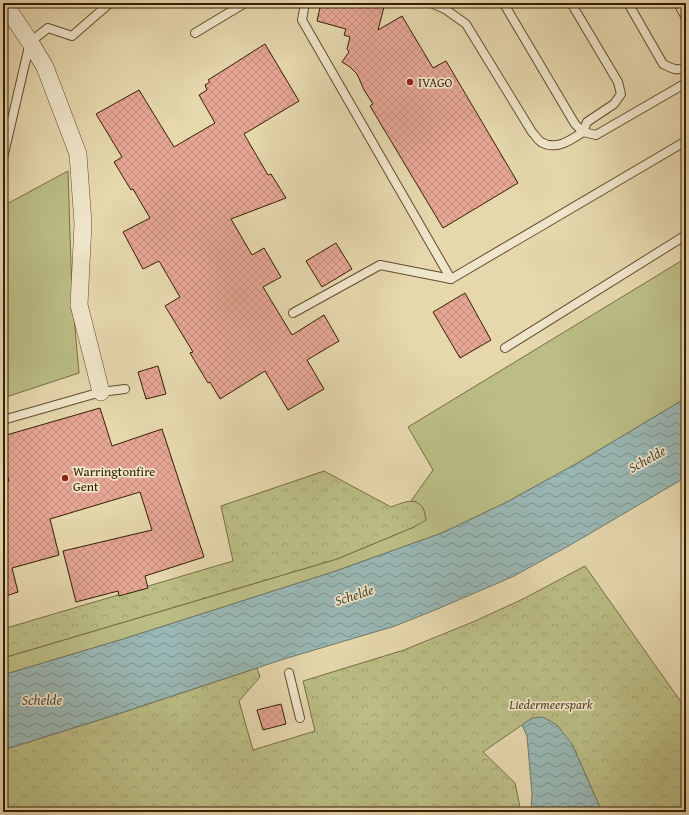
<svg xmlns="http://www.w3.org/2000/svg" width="689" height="815" font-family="'Gentium Book Plus',serif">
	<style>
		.green { fill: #bbbd85; stroke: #786e43 }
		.forest { fill: url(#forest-crowns); stroke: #786e43 }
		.water { fill: url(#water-waves); stroke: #717a6c }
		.building { fill: url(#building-cross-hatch); stroke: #351e01 }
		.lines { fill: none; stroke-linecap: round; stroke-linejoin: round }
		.lane-casing { stroke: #614c2c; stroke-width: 10 }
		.street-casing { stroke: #614c2c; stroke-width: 18 }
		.lane { stroke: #efe5ca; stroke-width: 8 }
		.street { stroke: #efe5ca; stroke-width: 17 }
		.poi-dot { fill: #8f2418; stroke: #efe5ca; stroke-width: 1.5 }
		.labels { text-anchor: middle; stroke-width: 3.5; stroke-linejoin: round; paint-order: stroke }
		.poi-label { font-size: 13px; fill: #351e01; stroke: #efe5ca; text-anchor: start }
		.park-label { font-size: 13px; font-style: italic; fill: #564622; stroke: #efe5ca }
		.water-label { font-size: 14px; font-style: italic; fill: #534c37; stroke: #efe5ca }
	</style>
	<defs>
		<pattern id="forest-crowns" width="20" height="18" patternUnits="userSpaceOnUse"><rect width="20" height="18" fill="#bbbd85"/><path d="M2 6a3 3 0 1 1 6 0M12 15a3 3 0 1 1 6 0" fill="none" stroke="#a1a271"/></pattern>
		<pattern id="water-waves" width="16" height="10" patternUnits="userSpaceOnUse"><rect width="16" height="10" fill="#99b7b4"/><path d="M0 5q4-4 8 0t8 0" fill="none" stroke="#7e9490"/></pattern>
		<pattern id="building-cross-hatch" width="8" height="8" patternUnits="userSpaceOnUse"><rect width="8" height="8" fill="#e5a694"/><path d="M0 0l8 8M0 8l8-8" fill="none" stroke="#c58e7e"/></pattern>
	</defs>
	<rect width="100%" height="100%" fill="#e6d7ad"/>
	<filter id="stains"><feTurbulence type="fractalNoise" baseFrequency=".005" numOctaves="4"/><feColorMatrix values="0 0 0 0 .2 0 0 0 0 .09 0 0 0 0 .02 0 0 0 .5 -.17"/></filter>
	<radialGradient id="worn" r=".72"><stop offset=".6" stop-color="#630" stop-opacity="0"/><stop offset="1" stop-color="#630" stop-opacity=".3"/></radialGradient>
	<g class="green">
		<polygon points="68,171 72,295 79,373 3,398 3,206"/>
		<polygon points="686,258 686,398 574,465 507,502 442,533 333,572 120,640 3,675 3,658 337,559 414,527 416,502 411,501 433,470 408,427"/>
	</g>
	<g class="forest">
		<path d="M324,471L391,507C402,503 415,496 423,508C425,511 425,517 426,520L414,527L337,559L3,658V629L233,561L221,506Z"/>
		<polygon points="585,566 686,709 686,812 602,812 572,744 532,718 483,752 515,783 521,812 3,812 3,750 118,714 257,668 260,677 239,701 253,750 315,731 303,681 404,650 475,621 523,599"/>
	</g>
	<g class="water">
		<polygon points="686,398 686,477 572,544 512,577 435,610 395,626 284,659 118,714 3,750 3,675 120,640 333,572 442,533 507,502 574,465"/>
		<polygon points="543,717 557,725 572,744 602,812 531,812 532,794 527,736 522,725 532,718"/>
	</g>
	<g class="building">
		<polygon points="321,3 385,3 378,30 402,16 433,68 446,61 518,183 443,228 370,106 373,104 364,90 357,74 350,67 342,62 349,52 347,49 350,37 344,35 346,29 317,21"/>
		<polygon points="265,44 299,101 244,134 268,175 271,174 286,198 231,219 252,255 264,248 281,277 263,287 292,335 324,315 339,341 307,360 324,389 288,410 265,371 220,399 210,382 208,383 190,353 193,352 165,306 180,297 159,261 143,269 123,232 150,218 133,189 131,190 114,162 122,157 96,114 139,90 174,147 215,123 199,95 207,90 205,85 210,82 208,80"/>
		<polygon points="336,243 352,269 322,287 306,261"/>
		<polygon points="465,293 491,340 460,358 433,312"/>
		<polygon points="158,366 166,394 146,399 138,372"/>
		<polygon points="100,408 112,446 162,429 204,557 145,576 148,588 119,596 118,591 76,602 63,551 152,530 140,492 50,519 59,555 12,568 18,592 3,597 3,482 9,481 3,460 3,436"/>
		<polygon points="281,704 286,724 263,730 257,710"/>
	</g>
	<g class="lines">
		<g class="lane-casing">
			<g id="lane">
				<polyline points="431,3 445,9"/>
				<path d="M447,3L445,9L466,24L532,132C535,135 538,140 541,142C556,151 571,140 583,132L587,122L614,104L621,94L618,82L571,3"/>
				<polyline points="504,3 507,9 575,124 583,132 596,135 686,83"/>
				<path d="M628,3L663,64C671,68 678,72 686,67"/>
				<polyline points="678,3 686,18"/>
				<polyline points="195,33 245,3"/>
				<polyline points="3,158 30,42 48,28 72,36 110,3"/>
				<polyline points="451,279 686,141"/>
				<polyline points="293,313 380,265 451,279 302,20 305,3"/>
				<polyline points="505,348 686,235"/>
				<polyline points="3,420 101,392 125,389"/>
				<polyline points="289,673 300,718"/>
			</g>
		</g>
		<g class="street-casing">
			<polyline id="street" points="4,3 30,42 45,67 78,154 83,224 79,305 101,392"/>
		</g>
		<use href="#lane" class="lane"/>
		<use href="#street" class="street"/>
	</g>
	<g class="poi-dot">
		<circle cx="410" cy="82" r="4"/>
		<circle cx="65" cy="478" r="4"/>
	</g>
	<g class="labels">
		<g class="poi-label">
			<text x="418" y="87">IVAGO</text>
			<text x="73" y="476">Warringtonfire<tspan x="73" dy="15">Gent</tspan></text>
		</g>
		<g class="park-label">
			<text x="551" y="709">Liedermeerspark</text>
		</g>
		<g class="water-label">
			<text transform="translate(647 459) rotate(-29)" y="5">Schelde</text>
			<text transform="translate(354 595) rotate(-18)" y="5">Schelde</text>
			<text x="42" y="705">Schelde</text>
		</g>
	</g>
	<rect width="689" height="815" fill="none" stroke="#e6d7ad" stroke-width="16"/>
	<rect x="4" y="4" width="681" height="807" fill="none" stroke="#351e01" stroke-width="2"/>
	<rect x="8" y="8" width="673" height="799" fill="none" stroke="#351e01"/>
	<rect width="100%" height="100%" filter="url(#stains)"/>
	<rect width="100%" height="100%" fill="url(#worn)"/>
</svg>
